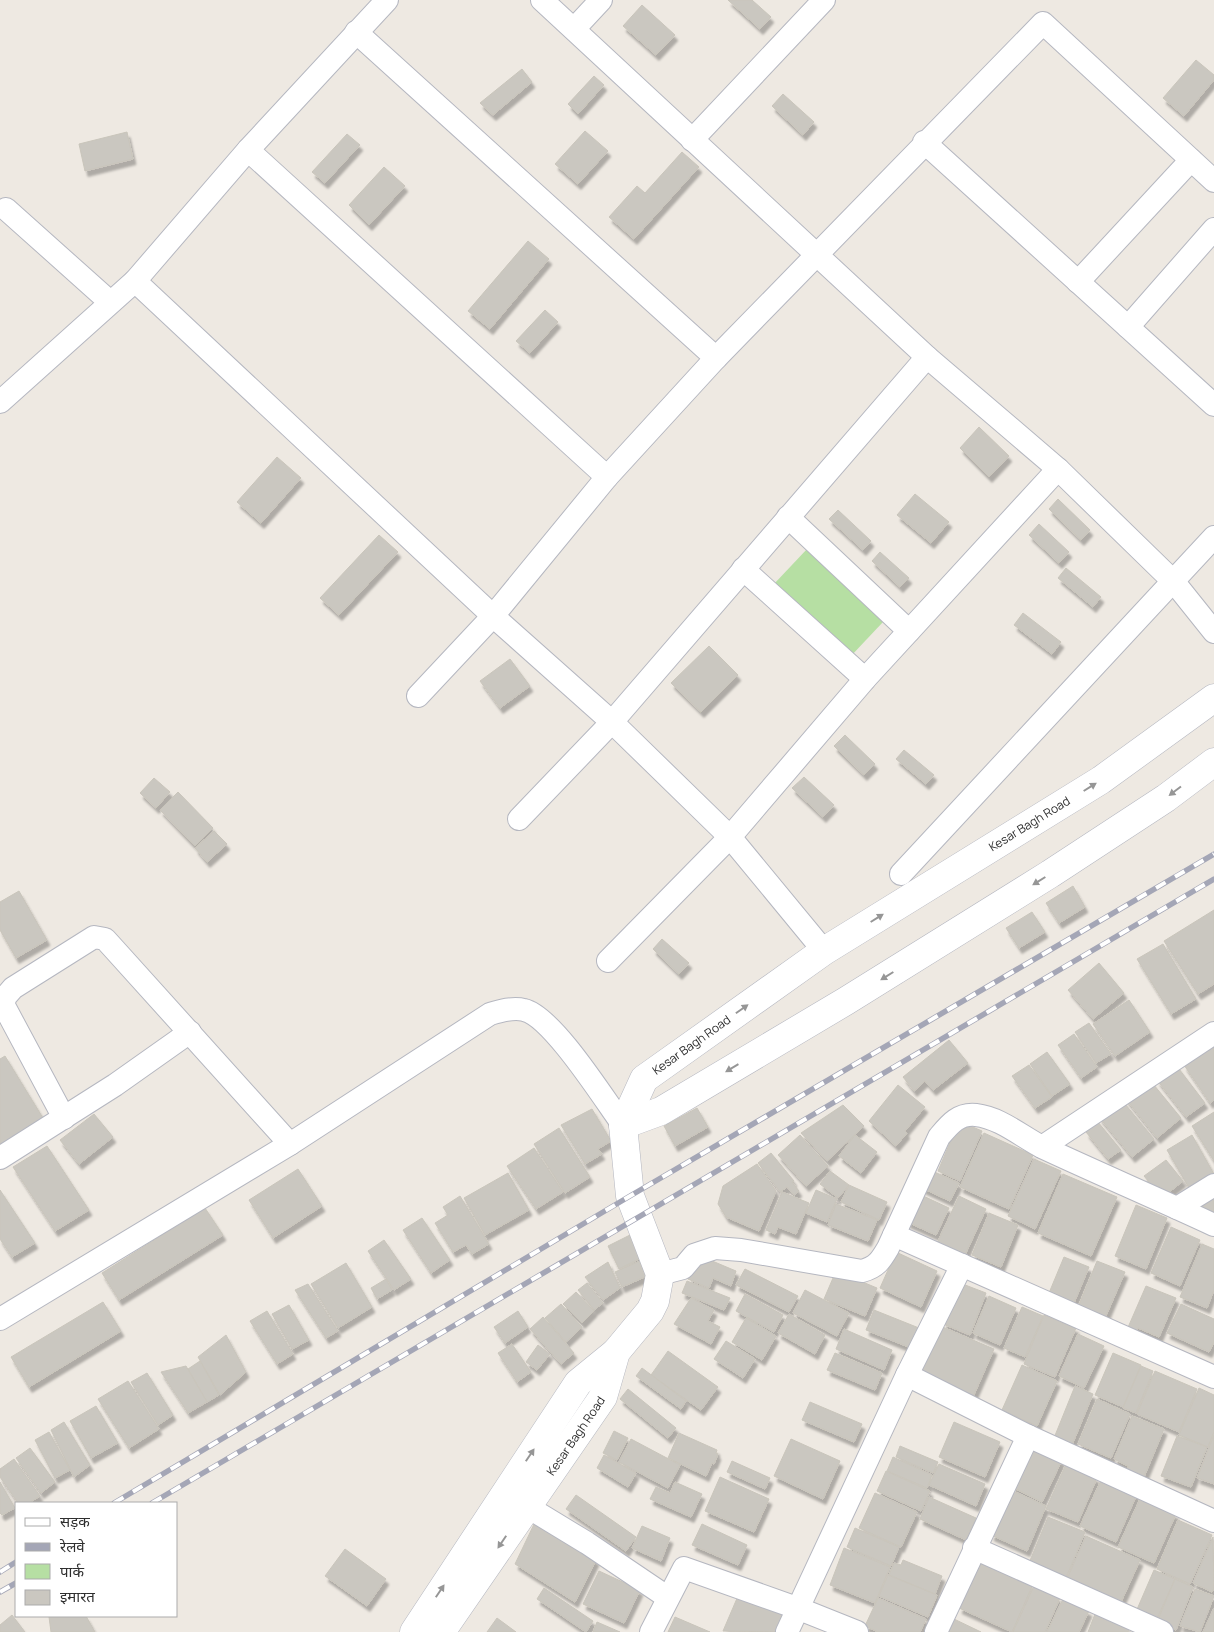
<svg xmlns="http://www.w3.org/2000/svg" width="1214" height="1632" font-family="Manrope,'Noto Sans Devanagari',sans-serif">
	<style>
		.green { fill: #b6dfa3 }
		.building { fill: #cac7c0; stroke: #c9c5bb; filter: url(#shadow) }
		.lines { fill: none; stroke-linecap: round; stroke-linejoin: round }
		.minor-casing { stroke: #b5b7c0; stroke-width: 24 }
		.secondary-casing { stroke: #b5b7c0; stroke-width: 29 }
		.minor { stroke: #fff; stroke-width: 22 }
		.secondary { stroke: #fff; stroke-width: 28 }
		.rail-casing { stroke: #a4a6b6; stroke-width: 5.5 }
		.rail { stroke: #fff; stroke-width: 4; stroke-dasharray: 11; stroke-linecap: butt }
		.oneway { fill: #969696 }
		.labels { text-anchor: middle; stroke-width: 5; stroke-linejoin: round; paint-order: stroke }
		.street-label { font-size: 12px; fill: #2e2e2e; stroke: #fff }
	</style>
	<defs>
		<filter id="shadow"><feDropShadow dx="3" dy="5.5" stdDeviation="1" flood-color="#0004"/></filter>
	</defs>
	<rect width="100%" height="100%" fill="#eee9e2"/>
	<polygon class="green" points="808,548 883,622 850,657 774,584"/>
	<g class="building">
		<polygon points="728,0 752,0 771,17 760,29"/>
		<polygon points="642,5 675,35 656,55 623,26"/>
		<polygon points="1196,60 1214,75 1214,80 1184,116 1163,98"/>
		<polygon points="522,69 532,82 493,115 480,103"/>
		<polygon points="594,76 604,85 578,114 568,104"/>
		<polygon points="783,94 814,122 803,135 772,106"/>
		<polygon points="585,131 608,151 578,184 555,164"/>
		<polygon points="127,132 133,159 85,171 79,144"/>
		<polygon points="347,134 360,145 325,183 312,172"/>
		<polygon points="682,152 699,167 634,239 609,217 637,186 645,193"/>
		<polygon points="384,167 405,186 369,225 349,205"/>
		<polygon points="528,241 549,259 490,329 468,311"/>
		<polygon points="545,310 558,322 530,353 516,341"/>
		<polygon points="979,427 1009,456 989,477 960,448"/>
		<polygon points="277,457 301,478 261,523 237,502"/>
		<polygon points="915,494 949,522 931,543 897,515"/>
		<polygon points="1058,499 1090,530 1081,540 1049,509"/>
		<polygon points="838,510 871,541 863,550 829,519"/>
		<polygon points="1039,524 1069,552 1059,563 1029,535"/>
		<polygon points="379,535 398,552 339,615 320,598"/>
		<polygon points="880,552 909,578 900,587 872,561"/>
		<polygon points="1066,568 1101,597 1093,607 1058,578"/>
		<polygon points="1023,613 1061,642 1052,654 1014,625"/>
		<polygon points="709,646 738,675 701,712 671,683"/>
		<polygon points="510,659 530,686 500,708 480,681"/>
		<polygon points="845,735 875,764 864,775 834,746"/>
		<polygon points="904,750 934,775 926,784 896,759"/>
		<polygon points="804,777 834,805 823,817 792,788"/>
		<polygon points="154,778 170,792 156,808 140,793"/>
		<polygon points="178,792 213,828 195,846 160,810"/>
		<polygon points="214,831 227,844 207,862 195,848"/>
		<polygon points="1073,886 1085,907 1059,923 1046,903"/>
		<polygon points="19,891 47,940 16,958 0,930 0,902"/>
		<polygon points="1214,910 1214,984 1198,994 1164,941"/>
		<polygon points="1032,912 1045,932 1019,948 1006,928"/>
		<polygon points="662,939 689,963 679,974 653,949"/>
		<polygon points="1163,944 1196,999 1171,1014 1137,959"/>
		<polygon points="1099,963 1124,993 1093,1019 1068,990"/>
		<polygon points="1129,1000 1150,1032 1115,1056 1093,1024"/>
		<polygon points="1089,1023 1111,1054 1096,1063 1075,1032"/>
		<polygon points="1074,1034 1097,1067 1081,1078 1058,1045"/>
		<polygon points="949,1040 968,1063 933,1090 925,1081 914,1091 903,1077"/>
		<polygon points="1214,1044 1214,1100 1210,1103 1184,1065"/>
		<polygon points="1047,1052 1070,1084 1052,1096 1030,1064"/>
		<polygon points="5,1056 43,1118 0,1145 0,1059"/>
		<polygon points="1029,1065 1052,1097 1035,1108 1012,1076"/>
		<polygon points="1176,1065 1205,1103 1186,1117 1157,1080"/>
		<polygon points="1149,1079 1181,1118 1157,1138 1125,1098"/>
		<polygon points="898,1085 925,1107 905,1131 907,1133 896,1146 869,1121"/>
		<polygon points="1121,1099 1154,1139 1132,1157 1099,1117"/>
		<polygon points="843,1105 864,1126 827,1161 801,1133"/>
		<polygon points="697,1108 708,1127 675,1146 664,1126"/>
		<polygon points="592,1109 611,1141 598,1149 602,1154 585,1164 561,1125"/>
		<polygon points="1214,1112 1214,1161 1192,1126"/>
		<polygon points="94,1114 113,1137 79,1164 60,1140"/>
		<polygon points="959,1121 982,1131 960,1181 938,1171"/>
		<polygon points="1098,1122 1121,1150 1108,1159 1086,1132"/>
		<polygon points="559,1128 590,1177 565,1193 534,1144"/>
		<polygon points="984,1133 1033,1155 1009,1209 960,1187"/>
		<polygon points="800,1135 828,1166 806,1186 778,1155"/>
		<polygon points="855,1135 877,1152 861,1173 839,1156"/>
		<polygon points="1192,1135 1214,1174 1192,1193 1167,1150"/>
		<polygon points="47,1146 89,1210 55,1231 13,1167"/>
		<polygon points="534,1148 563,1192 536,1209 507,1166"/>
		<polygon points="771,1153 794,1181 792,1182 799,1191 794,1195 787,1187 780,1192 758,1163"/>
		<polygon points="1034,1159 1061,1171 1035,1229 1008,1216"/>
		<polygon points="1166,1160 1183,1181 1162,1198 1144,1176"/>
		<polygon points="757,1164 776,1191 759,1231 726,1217 718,1204 723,1186"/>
		<polygon points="298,1169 322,1206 273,1238 249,1200"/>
		<polygon points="930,1170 959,1183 950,1201 922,1188"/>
		<polygon points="830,1171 849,1185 838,1198 820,1184"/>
		<polygon points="508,1173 529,1210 485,1235 464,1198"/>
		<polygon points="1063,1174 1117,1197 1091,1256 1038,1233"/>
		<polygon points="849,1185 887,1202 879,1220 841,1202"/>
		<polygon points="0,1190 35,1243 12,1257 0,1239"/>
		<polygon points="816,1190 837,1199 827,1222 806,1213"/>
		<polygon points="782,1192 809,1203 796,1234 778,1227 775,1234 766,1230"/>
		<polygon points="919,1194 949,1208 936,1235 907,1222"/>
		<polygon points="460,1196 489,1244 472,1254 466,1245 453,1252 435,1223 448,1215 443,1207"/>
		<polygon points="959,1196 986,1209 965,1255 937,1243"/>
		<polygon points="1214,1197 1214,1218 1196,1210"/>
		<polygon points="836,1204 877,1220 868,1241 828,1225"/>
		<polygon points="1136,1205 1167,1218 1146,1269 1115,1256"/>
		<polygon points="205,1208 223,1235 119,1300 102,1273"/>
		<polygon points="989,1213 1018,1225 1001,1267 972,1255"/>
		<polygon points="422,1218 450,1260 431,1273 403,1230"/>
		<polygon points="1171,1227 1200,1240 1180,1286 1151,1273"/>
		<polygon points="634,1233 645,1256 619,1269 608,1246"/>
		<polygon points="384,1240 411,1279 394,1290 368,1251"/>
		<polygon points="1202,1244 1214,1249 1214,1290 1207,1308 1180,1297"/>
		<polygon points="896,1252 937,1271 921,1307 880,1288"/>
		<polygon points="698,1255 736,1271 731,1286 713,1278 709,1288 688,1279"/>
		<polygon points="1064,1257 1089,1267 1074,1303 1049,1293"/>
		<polygon points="640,1261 647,1276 622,1287 615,1272"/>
		<polygon points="1097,1261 1125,1272 1105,1318 1078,1307"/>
		<polygon points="608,1262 620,1288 603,1300 585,1277"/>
		<polygon points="346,1263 372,1307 338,1328 311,1284"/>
		<polygon points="745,1269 798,1296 789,1312 736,1285"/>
		<polygon points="836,1271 877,1288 865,1316 824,1299"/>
		<polygon points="386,1279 392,1290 377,1299 371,1288"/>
		<polygon points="687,1281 730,1298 724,1310 682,1293"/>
		<polygon points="587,1283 603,1303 594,1310 578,1290"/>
		<polygon points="960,1283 986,1293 970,1335 943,1324"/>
		<polygon points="308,1284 338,1331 326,1338 295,1290"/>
		<polygon points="1146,1286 1176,1298 1159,1337 1138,1328 1135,1336 1126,1332"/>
		<polygon points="805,1290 849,1313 837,1336 793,1313"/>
		<polygon points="576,1292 594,1311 582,1323 563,1304"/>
		<polygon points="745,1294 783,1315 774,1332 736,1311"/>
		<polygon points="989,1296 1016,1308 1000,1345 973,1333"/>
		<polygon points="691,1298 714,1310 708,1321 720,1327 711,1344 674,1324"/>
		<polygon points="103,1302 121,1331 29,1387 11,1357"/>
		<polygon points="561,1304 582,1327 566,1342 545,1318"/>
		<polygon points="1181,1304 1214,1319 1214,1342 1209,1352 1167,1333"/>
		<polygon points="289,1305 309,1340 292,1349 272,1314"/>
		<polygon points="1022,1307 1043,1316 1025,1357 1004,1348"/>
		<polygon points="874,1310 919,1328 911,1348 866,1330"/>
		<polygon points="267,1311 293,1354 277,1364 250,1321"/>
		<polygon points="518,1311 528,1327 505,1343 494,1327"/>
		<polygon points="789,1314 825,1335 815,1354 778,1333"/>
		<polygon points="1044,1315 1076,1328 1055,1377 1024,1364"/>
		<polygon points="543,1317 574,1353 561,1364 530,1329"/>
		<polygon points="746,1318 776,1336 762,1360 732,1342"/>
		<polygon points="938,1325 994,1349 973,1397 918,1373"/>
		<polygon points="844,1329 892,1350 884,1370 836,1349"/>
		<polygon points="1078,1334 1104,1346 1084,1388 1059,1376"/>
		<polygon points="226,1335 246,1372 220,1395 198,1357"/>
		<polygon points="726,1341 755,1359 743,1378 714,1359"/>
		<polygon points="512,1344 531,1372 517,1382 498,1353"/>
		<polygon points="538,1345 550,1354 537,1370 526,1362"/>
		<polygon points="668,1351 718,1387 701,1410 651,1375"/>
		<polygon points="835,1353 882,1373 875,1390 827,1370"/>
		<polygon points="1113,1353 1141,1365 1123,1407 1095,1395"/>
		<polygon points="200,1361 219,1395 207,1402 188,1369"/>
		<polygon points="1022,1365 1057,1381 1037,1426 1002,1410"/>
		<polygon points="186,1366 207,1402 188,1413 161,1372"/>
		<polygon points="1141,1366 1153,1371 1136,1413 1123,1408"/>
		<polygon points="642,1368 686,1401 681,1409 636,1376"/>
		<polygon points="1155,1371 1197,1389 1179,1432 1137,1414"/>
		<polygon points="147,1373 173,1415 158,1425 131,1382"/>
		<polygon points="128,1381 159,1429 129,1448 98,1399"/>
		<polygon points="1075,1386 1093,1394 1072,1445 1054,1438"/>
		<polygon points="1199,1388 1214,1395 1214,1432 1208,1447 1179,1435"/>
		<polygon points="628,1389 676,1428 668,1438 620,1399"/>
		<polygon points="1097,1399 1130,1414 1111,1458 1078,1444"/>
		<polygon points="810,1402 862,1424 854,1442 802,1420"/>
		<polygon points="96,1406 118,1443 91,1458 70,1421"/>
		<polygon points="1132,1416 1164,1429 1144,1477 1127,1470 1128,1466 1114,1459"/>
		<polygon points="64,1422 90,1465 74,1477 51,1430"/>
		<polygon points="954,1422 1000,1442 985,1477 939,1457"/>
		<polygon points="614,1431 628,1438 617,1460 603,1453"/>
		<polygon points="49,1432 70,1470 55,1478 35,1440"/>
		<polygon points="679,1433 717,1450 716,1453 718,1454 714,1464 712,1463 706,1476 668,1458"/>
		<polygon points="1214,1435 1214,1484 1197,1478"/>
		<polygon points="1177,1436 1207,1447 1191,1487 1161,1476"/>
		<polygon points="631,1439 680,1465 668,1488 619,1462"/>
		<polygon points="791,1439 840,1461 823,1499 774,1476"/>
		<polygon points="900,1446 938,1462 933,1473 896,1457"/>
		<polygon points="1031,1446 1062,1460 1042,1502 1012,1487"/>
		<polygon points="30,1448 55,1482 41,1493 16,1458"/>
		<polygon points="604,1455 636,1473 628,1487 597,1468"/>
		<polygon points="893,1457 932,1475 927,1488 887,1471"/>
		<polygon points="14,1459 40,1496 29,1503 18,1503 0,1477 0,1469"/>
		<polygon points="732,1461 770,1478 765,1489 727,1472"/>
		<polygon points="939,1464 985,1484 976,1506 929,1485"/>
		<polygon points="1066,1464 1097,1478 1078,1522 1046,1509"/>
		<polygon points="886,1471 930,1491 921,1511 877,1491"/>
		<polygon points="720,1477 769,1499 754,1532 705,1511"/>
		<polygon points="1102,1478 1137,1494 1116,1542 1080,1526"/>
		<polygon points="0,1482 15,1508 2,1515 0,1513"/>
		<polygon points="675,1482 702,1494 691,1517 650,1499 656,1487 670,1493"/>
		<polygon points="1011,1490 1046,1506 1027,1551 991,1535"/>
		<polygon points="875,1493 917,1512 901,1547 859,1528"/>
		<polygon points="576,1495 636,1537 626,1551 566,1509"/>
		<polygon points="929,1497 976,1518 966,1540 920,1519"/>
		<polygon points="1140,1499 1176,1514 1154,1563 1118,1547"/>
		<polygon points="1048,1517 1085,1532 1066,1578 1029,1563"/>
		<polygon points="536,1520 596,1560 575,1602 515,1564"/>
		<polygon points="1178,1520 1212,1535 1190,1584 1157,1569"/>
		<polygon points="702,1524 747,1545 738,1565 692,1545"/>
		<polygon points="642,1526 670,1538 661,1561 632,1548"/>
		<polygon points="855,1528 899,1547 891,1566 847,1547"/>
		<polygon points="1086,1536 1140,1560 1121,1602 1067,1579"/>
		<polygon points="1213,1537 1214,1588 1212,1592 1193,1583"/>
		<polygon points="844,1548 890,1567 875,1603 830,1585"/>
		<polygon points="345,1549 386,1579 367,1606 325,1576"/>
		<polygon points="903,1560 942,1576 935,1594 889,1575 894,1563 901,1565"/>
		<polygon points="981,1560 1033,1584 1012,1632 959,1608"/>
		<polygon points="1154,1570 1175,1579 1155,1623 1135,1614"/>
		<polygon points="599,1571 640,1590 624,1623 583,1604"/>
		<polygon points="888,1575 937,1595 928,1617 879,1596"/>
		<polygon points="1175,1579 1193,1587 1176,1630 1157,1622"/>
		<polygon points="1034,1586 1060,1598 1045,1632 1013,1632"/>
		<polygon points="544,1588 593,1621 586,1632 537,1599"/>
		<polygon points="1195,1589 1214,1596 1200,1632 1180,1626"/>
		<polygon points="738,1596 785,1616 778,1632 723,1631"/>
		<polygon points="878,1598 926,1619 920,1632 878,1632 865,1626"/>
		<polygon points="1063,1599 1089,1611 1079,1632 1047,1632"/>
		<polygon points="1214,1608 1214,1632 1203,1632"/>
		<polygon points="1095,1614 1130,1628 1128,1632 1088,1632"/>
		<polygon points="12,1615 25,1632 0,1632 0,1625"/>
		<polygon points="50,1616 86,1616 95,1632 51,1632 49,1617"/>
		<polygon points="675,1617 710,1632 668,1632"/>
		<polygon points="497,1618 516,1632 487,1632"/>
		<polygon points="954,1619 981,1632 948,1632"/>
		<polygon points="597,1622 620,1632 593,1632"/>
	</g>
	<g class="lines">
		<g class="minor-casing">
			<g id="minor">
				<polyline points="542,0 927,357 1058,469 1174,582 1214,632"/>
				<polyline points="574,29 601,0"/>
				<polyline points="356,32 716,358"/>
				<polyline points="692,140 824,0"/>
				<polyline points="924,142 1214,405"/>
				<polyline points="248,150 607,477"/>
				<polyline points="6,209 110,302"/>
				<polyline points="135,281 493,616 612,722 730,837 824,951"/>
				<polyline points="1078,282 1191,160"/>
				<polyline points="1128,327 1214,229"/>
				<polyline points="0,402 135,281 248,150 387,0"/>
				<polyline points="788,517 909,631"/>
				<polyline points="743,569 865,679"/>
				<polyline points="418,696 493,616 607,477 716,358 1043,23 1214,181"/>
				<polyline points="519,819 612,722 927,357"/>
				<polyline points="901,874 1214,537"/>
				<polyline points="608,961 730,837 865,679 1058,469"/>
				<polyline points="64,1118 3,1004 6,996 13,988 94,937 105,939 115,950 290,1144"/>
				<polyline points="1042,1147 1214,1033"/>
				<polyline points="0,1158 115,1085 190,1032"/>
				<polyline points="1177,1208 1214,1185"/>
				<polyline points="894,1235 1214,1377"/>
				<path d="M660,1274L683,1268L694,1255L715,1248L741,1250L862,1271C877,1267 881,1260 888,1248L939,1137C949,1125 958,1113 976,1115C1001,1118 1022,1137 1044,1148C1100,1174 1158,1199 1214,1225"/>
				<path d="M0,1319L290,1144L490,1014C500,1011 513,1007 524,1010C552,1016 604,1099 623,1125"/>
				<polyline points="907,1375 1028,1436 1214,1521"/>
				<polyline points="526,1506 587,1543 667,1597"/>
				<polyline points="974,1548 1162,1632"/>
				<polyline points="651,1632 684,1568 797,1608 857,1632"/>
				<polyline points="787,1632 907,1375 962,1265"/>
				<polyline points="936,1632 1028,1436"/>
			</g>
		</g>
		<g class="secondary-casing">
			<g id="secondary">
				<polyline points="623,1125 661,1111 846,1001 1050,874 1166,798 1214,762"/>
				<polyline points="414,1632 578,1383 616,1352"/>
				<path id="s1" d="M441,1632L603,1397L616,1352L650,1311L655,1301L660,1274L630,1196L623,1125L644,1079L824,951L1101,780L1214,698"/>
			</g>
		</g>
		<use href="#minor" class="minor"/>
		<use href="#secondary" class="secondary"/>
		<g class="rail-casing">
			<g id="rail">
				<polyline points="114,1503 630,1196 1214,854"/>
				<polyline points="152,1503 1214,879"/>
				<polyline points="0,1572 16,1562"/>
				<polyline points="0,1592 16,1583"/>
			</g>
		</g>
		<use href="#rail" class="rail"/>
	</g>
	<defs><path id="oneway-solid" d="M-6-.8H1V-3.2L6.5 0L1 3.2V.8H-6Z" transform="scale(1.25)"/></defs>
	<g class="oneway">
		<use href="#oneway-solid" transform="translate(1090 787) rotate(-32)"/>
		<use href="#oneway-solid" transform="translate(1175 791) rotate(143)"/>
		<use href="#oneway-solid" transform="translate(1039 881) rotate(148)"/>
		<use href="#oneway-solid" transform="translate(877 918) rotate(-32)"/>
		<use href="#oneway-solid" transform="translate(887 976) rotate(148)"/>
		<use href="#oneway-solid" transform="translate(742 1009) rotate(-35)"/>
		<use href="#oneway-solid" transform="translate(732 1068) rotate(149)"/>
		<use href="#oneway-solid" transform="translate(530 1455) rotate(-56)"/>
		<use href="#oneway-solid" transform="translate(502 1542) rotate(124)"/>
		<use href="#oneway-solid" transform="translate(440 1591) rotate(-56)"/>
	</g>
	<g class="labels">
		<g class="street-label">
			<text dy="4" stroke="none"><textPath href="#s1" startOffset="1092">Kesar Bagh Road</textPath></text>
			<text dy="4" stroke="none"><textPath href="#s1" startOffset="688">Kesar Bagh Road</textPath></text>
			<text dy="4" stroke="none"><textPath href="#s1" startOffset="238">Kesar Bagh Road</textPath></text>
		</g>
	</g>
	<rect x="15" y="1502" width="162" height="115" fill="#ffffff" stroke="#ababab"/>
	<rect x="25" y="1518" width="25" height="8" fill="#ffffff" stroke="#ababab"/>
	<text x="60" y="1527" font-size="15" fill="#2e2e2e">सड़क</text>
	<rect x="25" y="1543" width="25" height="8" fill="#a4a6b6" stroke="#ababab"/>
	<text x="60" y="1552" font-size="15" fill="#2e2e2e">रेलवे</text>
	<rect x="25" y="1564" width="25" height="15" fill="#b6dfa3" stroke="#ababab"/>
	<text x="60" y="1577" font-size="15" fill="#2e2e2e">पार्क</text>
	<rect x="25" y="1590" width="25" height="15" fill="#cac7c0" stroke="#ababab"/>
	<text x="60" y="1602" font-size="15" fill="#2e2e2e">इमारत</text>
</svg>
